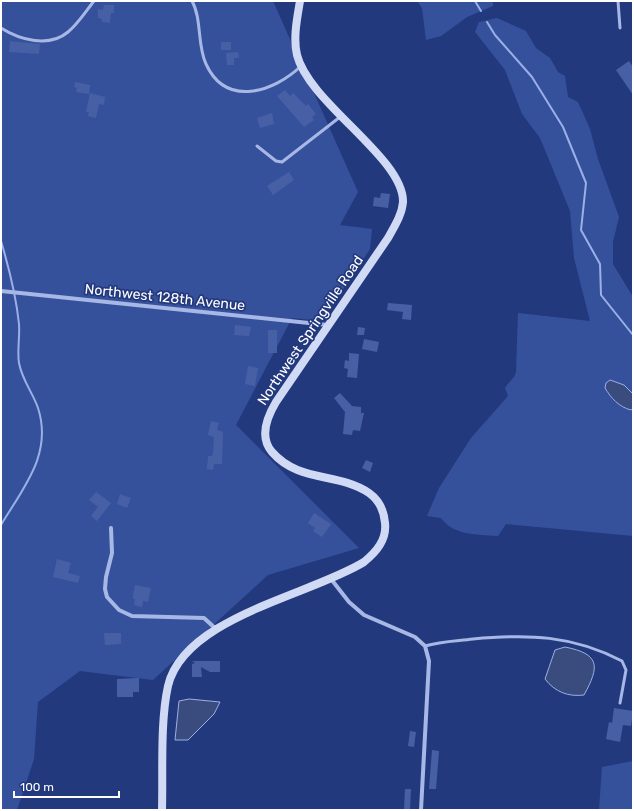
<svg xmlns="http://www.w3.org/2000/svg" width="634" height="811" font-family="Rubik,sans-serif">
	<style>
		.green { fill: #36519c }
		.water { fill: #3a4b7e; stroke: #9bb0e7 }
		.lines { fill: none; stroke-linecap: round; stroke-linejoin: round }
		.stream { stroke: #9bb0e7; stroke-width: 2 }
		.building { fill: #4760a5 }
		.lane { stroke: #a7b8e6; stroke-width: 3 }
		.street { stroke: #a7b8e6; stroke-width: 4 }
		.secondary { stroke: #d1daf5; stroke-width: 8 }
		.labels { text-anchor: middle; stroke-width: 3.5; stroke-linejoin: round; paint-order: stroke }
		.street-label { font-size: 14px; fill: #fff; stroke: #23397e }
	</style>
	<rect width="100%" height="100%" fill="#23397e"/>
	<g class="green">
		<polygon points="1,1 273,1 358,192 340,225 372,229 370,249 322,321 292,318 236,425 359,548 268,575 153,680 80,671 38,702 34,759 17,810 1,810"/>
		<polygon points="417,1 493,1 493,6 467,17 441,36 426,40 422,8"/>
		<path d="M497,18L526,31L536,48L550,58L558,72L565,76L568,97L578,102L590,129L598,159L619,217L613,242V264L633,297V536L506,524L498,536C477,534 454,536 441,518L427,516L439,488L471,438L508,396L505,388C509,381 514,380 516,372L518,313L590,321L574,258L570,211L540,138L522,114L505,70L475,32L479,22Z"/>
		<polygon points="633,761 633,810 599,810 602,767"/>
	</g>
	<g class="water">
		<path d="M610,380L624,385L633,394V408L631,410C619,407 611,398 605,388L606,383Z"/>
		<path d="M565,647C600,654 600,666 584,695C568,697 555,692 545,679L555,650Z"/>
		<polygon points="189,699 220,702 214,714 188,740 175,740 179,701"/>
	</g>
	<g class="lines">
		<g class="stream">
			<polyline points="475,1 481,11"/>
			<polyline points="487,22 495,35 532,77 563,127 586,183 581,230 600,264 601,295 633,335"/>
			<path d="M1,241C9,268 16,295 19,324C20,337 17,351 19,363C22,380 33,393 38,408C53,454 23,488 1,525"/>
		</g>
	</g>
	<g class="building">
		<polygon points="104,5 114,5 114,13 111,13 110,23 102,22 102,19 98,18 98,9 103,10"/>
		<polygon points="10,41 40,44 39,54 9,52"/>
		<rect x="221" y="42" width="10" height="8"/>
		<polygon points="238,52 239,58 234,58 234,65 227,65 226,53"/>
		<polygon points="629,61 633,67 633,95 616,70"/>
		<polygon points="75,82 90,85 89,94 76,92 77,88 74,87"/>
		<polygon points="285,90 290,96 293,93 306,106 308,104 316,114 312,117 314,120 304,127 277,96"/>
		<polygon points="90,93 105,97 104,105 99,104 96,118 88,116 89,112 86,112"/>
		<polygon points="272,113 274,124 260,128 257,118"/>
		<polygon points="289,172 294,180 273,195 267,186"/>
		<polygon points="381,193 390,194 388,208 373,206 374,197 380,198"/>
		<polygon points="388,303 412,305 411,320 402,319 403,312 387,310"/>
		<polygon points="235,325 251,327 249,336 234,335"/>
		<polygon points="358,327 365,328 364,335 357,335"/>
		<rect x="268" y="330" width="9" height="23"/>
		<polygon points="364,339 379,342 377,352 362,349"/>
		<polygon points="349,353 359,354 357,378 347,377 348,369 344,368 345,360 349,361"/>
		<polygon points="248,366 258,368 255,386 245,384"/>
		<polygon points="340,393 352,406 361,407 361,413 364,413 360,431 353,430 352,435 343,434 345,412 334,398"/>
		<polygon points="211,421 219,423 217,430 223,432 222,464 214,464 213,470 207,469 208,456 212,456 213,453 214,437 208,435"/>
		<polygon points="366,460 373,463 370,472 362,468"/>
		<polygon points="96,492 111,503 97,521 91,516 98,507 89,500"/>
		<polygon points="120,494 131,498 127,508 117,504"/>
		<polygon points="314,513 331,524 322,537 313,531 315,528 308,523"/>
		<polygon points="57,559 71,563 68,573 80,576 78,583 53,577"/>
		<polygon points="135,585 151,588 148,602 143,601 142,607 134,605 135,599 133,599 133,596"/>
		<polygon points="104,633 121,633 121,644 105,645"/>
		<polygon points="192,661 220,661 220,672 210,672 201,667 202,677 192,677 192,664 195,663"/>
		<polygon points="139,678 139,692 133,692 133,697 117,697 117,679"/>
		<polygon points="614,708 633,711 631,726 623,725 620,742 606,739 609,722 612,723"/>
		<polygon points="410,731 416,732 414,747 408,746"/>
		<polygon points="432,750 439,751 436,789 429,789"/>
		<polygon points="405,789 411,789 410,810 404,810"/>
	</g>
	<g class="lines">
		<g class="lane">
			<path d="M192,1C202,19 197,45 206,64C226,108 274,92 301,66"/>
			<polyline points="618,1 620,28"/>
			<path d="M1,28C20,40 49,48 68,32C78,24 86,11 94,1"/>
			<polyline points="257,146 276,161 282,162 340,117"/>
			<path d="M425,646C441,641 457,641 473,639C528,634 572,635 622,661L626,670L620,703"/>
		</g>
		<g class="street">
			<polyline points="1,291 328,325"/>
			<polyline points="111,528 112,553 106,577 105,589 107,597 119,610 132,616 204,618 216,629"/>
			<polyline points="331,579 349,602 364,615 415,637 425,646 429,661 421,810"/>
		</g>
		<path class="secondary" d="M162,810C163,772 160,722 168,686C184,617 311,595 364,562C376,552 387,540 385,523C384,511 379,500 369,493C338,472 299,483 272,452C259,437 267,417 276,402L388,238C394,227 402,215 403,202C404,158 309,103 297,55C293,38 297,19 300,1"/>
	</g>
	<g class="labels">
		<g class="street-label">
			<text transform="translate(165 297) rotate(6)" y="5">Northwest 128th Avenue</text>
			<text transform="translate(310 330) rotate(-56)" y="5">Northwest Springville Road</text>
		</g>
	</g>
	<rect width="634" height="811" fill="none" stroke="#ffffff" stroke-width="4"/>
	<path d="M14 791v6h105v-6" fill="none" stroke="#ffffff" stroke-width="2"/>
	<text x="20" y="791" font-size="12" fill="#ffffff" stroke="#23397e" stroke-width="3" paint-order="stroke">100 m</text>
</svg>
